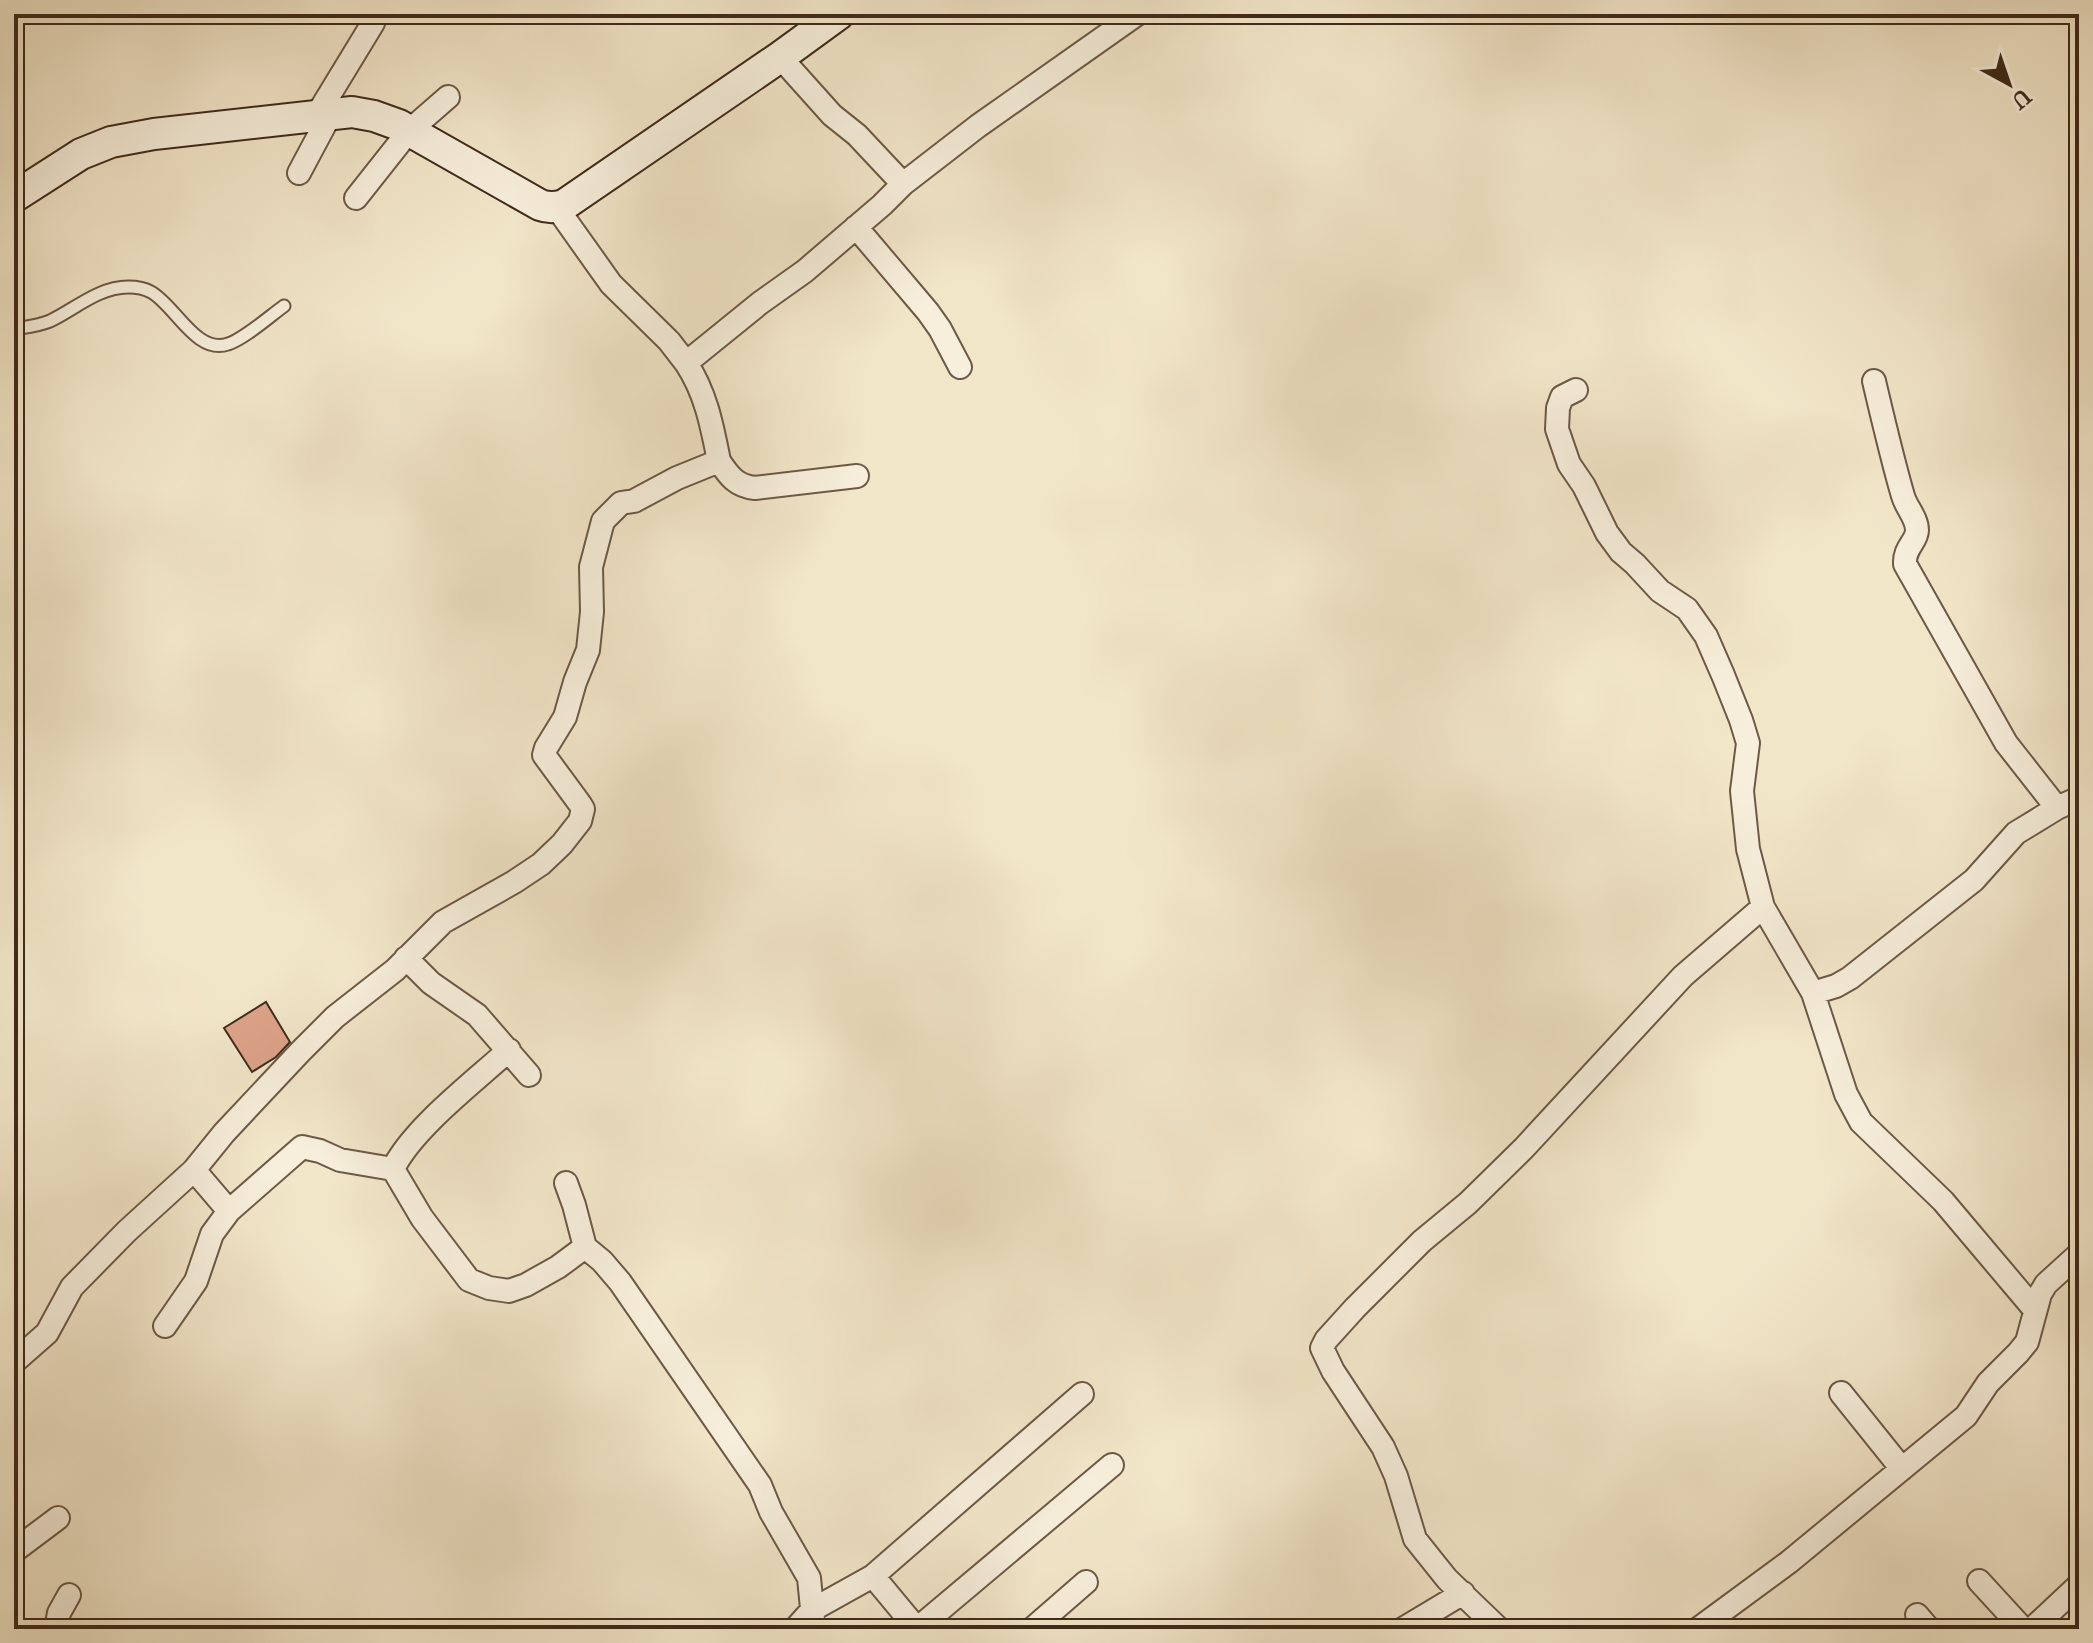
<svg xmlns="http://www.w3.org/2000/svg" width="2093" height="1643" font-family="'IM FELL Great Primer',serif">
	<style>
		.building { fill: #dda38a; stroke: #3f2a1a; stroke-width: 2 }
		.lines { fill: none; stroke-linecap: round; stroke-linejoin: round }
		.lane-casing { stroke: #6c5946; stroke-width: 15 }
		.street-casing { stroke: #6c5946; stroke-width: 26 }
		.secondary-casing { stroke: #3f2a1a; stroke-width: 34 }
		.lane { stroke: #f7efdc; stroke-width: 11 }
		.street { stroke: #f7efdc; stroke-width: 22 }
		.secondary { stroke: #f7efdc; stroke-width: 30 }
	</style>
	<rect width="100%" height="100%" fill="#f2e6c9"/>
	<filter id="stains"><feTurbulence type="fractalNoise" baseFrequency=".0025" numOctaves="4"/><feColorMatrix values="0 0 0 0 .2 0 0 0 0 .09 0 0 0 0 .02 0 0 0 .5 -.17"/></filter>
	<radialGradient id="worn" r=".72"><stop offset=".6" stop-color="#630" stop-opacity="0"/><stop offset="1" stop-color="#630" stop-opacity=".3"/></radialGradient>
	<!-- building -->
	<path class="building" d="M266 1002 290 1042 276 1057 252 1072 224 1028Z"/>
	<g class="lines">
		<defs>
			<path id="lane" d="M14 329C26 327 38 326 50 321 75 309 99 287 128 287 136 287 144 288 151 292 175 305 196 355 228 344 244 339 270 316 284 306"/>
			<path id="street" d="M780 57 832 115 857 135 903 184
				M317 115 373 23 376 14
				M299 173 331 113
				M356 198 409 131 448 97
				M557 208 611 284 669 341 686 363
				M856 227 928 312 940 329 960 367
				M1874 381C1883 419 1892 458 1903 496 1906 507 1917 518 1917 530 1917 542 1904 547 1905 564L2006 743 2057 808
				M1576 390 1562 397 1558 408 1557 429 1569 464 1584 486 1607 533 1621 552 1635 564 1660 591 1687 609 1706 636 1723 675 1741 720 1748 743 1742 791 1748 849 1763 907 1813 993 1836 986 1850 978 1974 880 2016 833 2057 808 2079 798
				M719 461C729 476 736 486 755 488L857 476
				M406 958 431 983 477 1015 529 1075
				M1813 993 1846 1094 1861 1122 1943 1201 2035 1310
				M393 1169 422 1218 469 1280 489 1288 509 1291 526 1285 558 1267 585 1247 602 1261 620 1282 760 1485 771 1512 809 1578 814 1629
				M194 1170 229 1211 302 1147 320 1151 340 1160 393 1169C412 1129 475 1081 509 1050
				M566 1183 574 1205 585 1247
				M165 1326 196 1281 212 1234 229 1211
				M14 1362 47 1333 72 1287 127 1231 194 1170 224 1133 300 1052 335 1017 395 970 443 922 514 882 541 864 562 844 580 821 583 809 580 804 544 755 546 748 565 717 575 682 588 650 592 612 591 567 603 521 621 503 634 501 677 478 719 461C712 426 706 393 686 363L760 303 805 271 882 205 903 184 978 126 1137 14
				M1841 1393 1902 1469
				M14 1551 58 1518
				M873 1576 917 1629
				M1979 1581 2023 1629
				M1917 1615 1929 1629
				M56 1629 59 1613 69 1595
				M795 1629 812 1610 873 1576 1082 1394
				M917 1629 1112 1465
				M1032 1629 1086 1582
				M1403 1629 1463 1593
				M1499 1629 1447 1579 1415 1539 1396 1476 1383 1447 1333 1371 1322 1348 1326 1340 1355 1308 1422 1241 1468 1203 1524 1148 1683 976 1763 907
				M1698 1629 1789 1562 1966 1416 1988 1383 2018 1353 2027 1342 2040 1294 2046 1284 2079 1254
				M2032 1629 2079 1585"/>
			<path id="secondary" d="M14 197 81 154 111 142 154 134 352 112 374 116 399 125 540 205C548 208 555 208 564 205L780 57 839 14"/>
		</defs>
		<!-- lane casing -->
		<use href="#lane" class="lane-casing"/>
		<!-- street casing -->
		<use href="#street" class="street-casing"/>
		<!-- secondary casing -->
		<use href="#secondary" class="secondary-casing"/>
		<!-- lane -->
		<use href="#lane" class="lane"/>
		<!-- street -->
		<use href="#street" class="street"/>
		<!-- secondary -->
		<use href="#secondary" class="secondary"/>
	</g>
	<!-- margin -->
	<rect width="2093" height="1643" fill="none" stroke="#f2e6c9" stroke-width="48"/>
	<rect x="16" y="16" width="2061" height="1611" fill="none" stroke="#3f2a1a" stroke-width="4"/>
	<rect x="24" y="24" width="2045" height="1595" fill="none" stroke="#3f2a1a" stroke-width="2"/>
	<!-- north arrow -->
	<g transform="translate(2009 84) rotate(140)" stroke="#f7efdc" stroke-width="6" paint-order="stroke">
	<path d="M0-6L14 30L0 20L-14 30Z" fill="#3f2a1a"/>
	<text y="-12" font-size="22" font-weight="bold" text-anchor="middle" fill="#3f2a1a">U</text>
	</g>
	<rect width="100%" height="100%" filter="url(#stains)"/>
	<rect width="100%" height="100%" fill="url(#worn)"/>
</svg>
